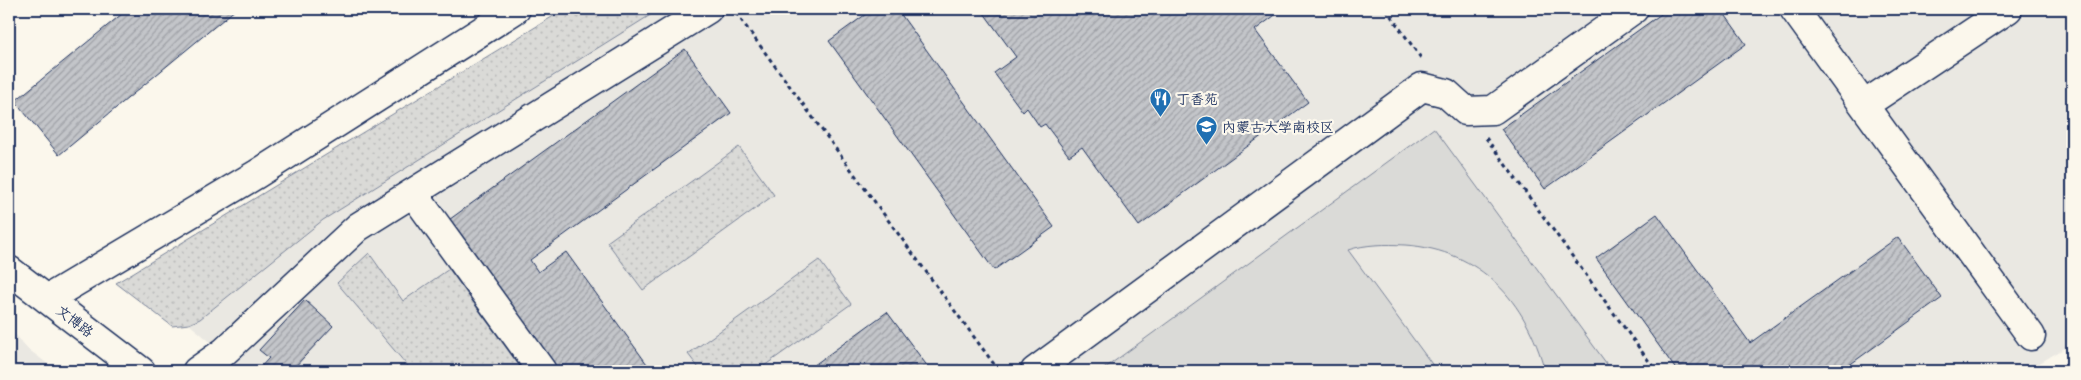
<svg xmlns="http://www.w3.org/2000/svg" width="2081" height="380" font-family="Delius,'LXGW WenKai TC',sans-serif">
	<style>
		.built { fill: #eae8e2 }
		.green { fill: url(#green-dots); stroke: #7a849a }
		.pitch { fill: #dadad7; stroke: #7a849a }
		.building { fill: url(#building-hatch); stroke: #1b2f5e }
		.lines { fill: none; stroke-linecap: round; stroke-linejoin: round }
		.minor-casing { stroke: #1b2f5e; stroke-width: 31 }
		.path { stroke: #1b2f5e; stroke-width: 3; stroke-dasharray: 4 4; stroke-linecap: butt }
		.minor { stroke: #fbf7ec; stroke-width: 28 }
		.labels { text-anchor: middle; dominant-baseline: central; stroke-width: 4.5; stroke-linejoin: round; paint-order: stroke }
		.poi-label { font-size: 14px; fill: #1b2f5e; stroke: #fbf7ec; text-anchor: start }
		.street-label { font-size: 14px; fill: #1b2f5e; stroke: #fbf7ec }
	</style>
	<defs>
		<pattern id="green-dots" width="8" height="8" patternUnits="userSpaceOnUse" patternTransform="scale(1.25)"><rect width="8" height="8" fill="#dadad7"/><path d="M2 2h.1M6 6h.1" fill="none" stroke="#babbbb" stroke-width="1.8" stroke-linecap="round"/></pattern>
		<pattern id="building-hatch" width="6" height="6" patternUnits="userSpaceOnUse" patternTransform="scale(1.25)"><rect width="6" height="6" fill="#c3c5c9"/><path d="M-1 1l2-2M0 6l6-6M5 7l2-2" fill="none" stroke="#9ea0a6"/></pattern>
	</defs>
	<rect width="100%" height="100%" fill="#fbf7ec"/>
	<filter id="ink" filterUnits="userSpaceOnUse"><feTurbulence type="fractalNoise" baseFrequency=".02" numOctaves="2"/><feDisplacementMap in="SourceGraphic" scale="10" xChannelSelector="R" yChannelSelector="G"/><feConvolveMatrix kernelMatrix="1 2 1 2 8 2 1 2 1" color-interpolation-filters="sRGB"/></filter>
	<g filter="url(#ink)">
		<!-- built -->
		<path class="built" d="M565 9H2072V344L2026 371H245L189 324 172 326 116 283Z
			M9 327 28 349 57 371H9Z"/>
		<!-- green -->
		<path class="green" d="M565 9H660L323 220 200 319 189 324 172 326 116 283Z
			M739 147 774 195 643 290 607 242Z
			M369 253 403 301 449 269 523 371H412L337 283Z
			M819 260 851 304 757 371H701L688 354Z"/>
		<!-- pitch -->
		<path class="pitch" d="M1434 128 1612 371H1545C1526 301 1481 250 1405 245 1386 244 1366 244 1348 250L1437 371H1101Z"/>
		<!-- building -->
		<path class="building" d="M128 9H236L59 155 15 101Z
			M873 9H897L1054 227 994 270 829 41Z
			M981 9H1281L1282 10 1255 30 1308 102 1139 226 1082 147 1069 156 1045 124 1040 127 1027 108 1023 112 994 73 1016 57Z
			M1668 9H1721L1746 44 1545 189 1501 129Z
			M685 49 731 113 530 260 538 272 566 252 652 371H555L446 222Z
			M1657 214 1750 343 1898 237 1942 298 1841 371H1677L1596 258Z
			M305 300 333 326 291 371H257L269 358 259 350Z
			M887 312 931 371H806Z"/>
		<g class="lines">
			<defs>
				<path id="minor" d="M1794 9 2031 336
					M1864 105 2008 9
					M413 193 542 371
					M9 270 141 371
					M47 299 257 174 516 9
					M197 371 224 352 358 227 708 9
					M1035 371 1422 87 1446 93 1466 111 1493 110 1634 9"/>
			</defs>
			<!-- minor casing -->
			<use href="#minor" class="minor-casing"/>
			<!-- path -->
			<path class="path" d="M1386 9 1421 58
				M736 13 999 371
				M1486 138 1656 371"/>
			<!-- minor -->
			<use href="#minor" class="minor"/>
		</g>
	</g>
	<!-- icons -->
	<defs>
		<symbol id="restaurant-pin" viewBox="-11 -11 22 30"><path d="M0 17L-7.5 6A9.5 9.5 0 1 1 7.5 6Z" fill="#1f6fb2" stroke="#fbf7ec"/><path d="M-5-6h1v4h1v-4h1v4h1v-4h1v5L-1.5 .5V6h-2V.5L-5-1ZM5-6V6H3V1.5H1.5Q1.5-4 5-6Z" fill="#fff"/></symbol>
		<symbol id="university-pin" viewBox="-11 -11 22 30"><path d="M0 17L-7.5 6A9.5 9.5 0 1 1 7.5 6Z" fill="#1f6fb2" stroke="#fbf7ec"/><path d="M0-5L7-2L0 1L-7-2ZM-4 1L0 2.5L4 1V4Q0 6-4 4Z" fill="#fff"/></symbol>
	</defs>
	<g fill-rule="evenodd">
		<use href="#restaurant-pin" x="1148" y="86" width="25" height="34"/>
		<use href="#university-pin" x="1194" y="114" width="25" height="34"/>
	</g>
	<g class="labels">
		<!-- poi labels -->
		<g class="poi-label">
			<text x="1176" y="99">丁香苑</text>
			<text x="1222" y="127">内蒙古大学南校区</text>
		</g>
		<!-- street labels -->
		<g class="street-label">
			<text transform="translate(75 321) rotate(37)">文博路</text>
		</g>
	</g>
	<!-- margin -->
	<rect width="2081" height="380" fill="none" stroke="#fbf7ec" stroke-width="30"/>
	<rect x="15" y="15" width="2051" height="350" fill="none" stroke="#1b2f5e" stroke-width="2" filter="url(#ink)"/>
</svg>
